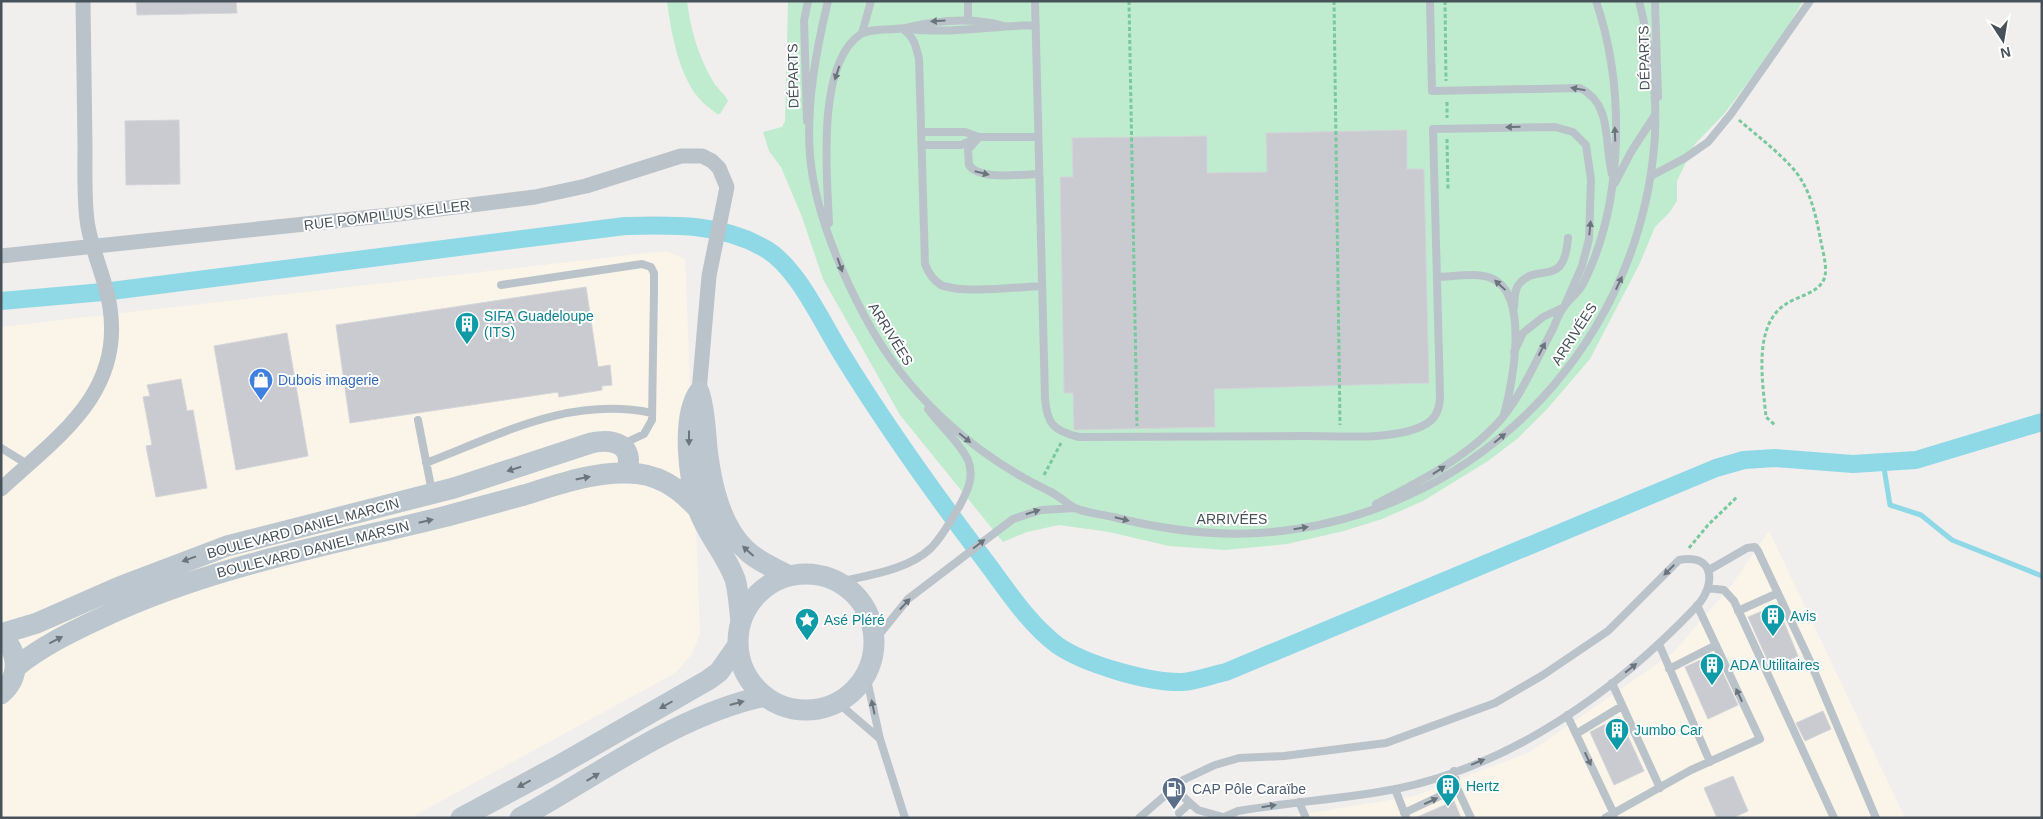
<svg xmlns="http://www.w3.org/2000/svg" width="2043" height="819" font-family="Arial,sans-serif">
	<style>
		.commercial { fill: #fbf5e9 }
		.green { fill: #bfecce }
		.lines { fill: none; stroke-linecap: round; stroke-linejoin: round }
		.stream { stroke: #8fd8e6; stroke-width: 5 }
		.canal { stroke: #8fd8e6; stroke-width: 18 }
		.building { fill: #c9cbd1; stroke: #d3d5d9 }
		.path { stroke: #7ac89d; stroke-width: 3; stroke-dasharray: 4 2.5; stroke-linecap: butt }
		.lane { stroke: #bbc3ca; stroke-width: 8 }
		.street { stroke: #bbc3ca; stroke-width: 15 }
		.secondary { stroke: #bbc6cf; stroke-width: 21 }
		.oneway { fill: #6a747c }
		.oneway2 { fill: #6a757d }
		.labels { text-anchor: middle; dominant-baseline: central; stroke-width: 4; stroke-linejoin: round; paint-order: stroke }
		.street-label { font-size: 14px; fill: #48525a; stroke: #fff }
		.culture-label { font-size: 14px; fill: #0d838f; stroke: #fff; text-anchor: start }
		.shop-label { font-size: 14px; fill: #366cbe; stroke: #fff; text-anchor: start }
		.service-label { font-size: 14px; fill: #4e5e75; stroke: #fff; text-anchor: start }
	</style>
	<rect width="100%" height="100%" fill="#f1eeee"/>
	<!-- commercial -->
	<path class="commercial" d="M666 251 685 259 700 634 692 654 675 673 410 818H1V327Z
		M1769 531 1905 818H1279L1415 796 1530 752 1673 653 1731 586Z"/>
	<!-- green -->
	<path class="green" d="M667 1H687C691 31 698 56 714 83 718 89 725 94 728 101L720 114H717C711 109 702 103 697 96 678 71 671 32 667 1Z
		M788 1H1803L1780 40 1724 114 1695 144 1677 181V201L1670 212 1655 227 1640 263 1590 359 1548 408 1517 439 1488 461 1423 501 1382 519 1344 531 1287 544 1225 550 1169 546 1109 532 1059 525 1027 532 1003 542 900 415 823 279 802 217 781 167 769 151 763 132 782 127 785 121Z"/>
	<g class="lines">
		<!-- stream -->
		<path class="stream" d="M1883 462 1890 505 1921 515 1952 540 2042 576"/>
		<!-- canal -->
		<path class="canal" d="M1 301 103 292 625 226C673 225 721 223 764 248 797 266 821 321 841 353 884 423 933 492 983 558 1006 588 1026 621 1057 645 1084 664 1149 683 1182 682 1196 681 1212 675 1226 672L1716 468 1744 460 1775 458 1853 464 1916 460 2042 422"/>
	</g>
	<!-- building -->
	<path class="building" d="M136 1H236L237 13 137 15Z
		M179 120 180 184 126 185 125 121Z
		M1407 130V169H1424L1429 383 1214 389 1215 427 1074 430 1073 393H1064L1060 177H1073L1072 138 1207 136V173L1267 172 1266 133Z
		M586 287 598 367 610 365 612 385 602 386V390L559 397 558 392 350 423 336 325Z
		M287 333 308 456 236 470 214 346Z
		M181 379 187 411 193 410 207 488 156 497 146 446 152 445 143 397 150 396 147 385Z
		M1777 605 1798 656 1771 668 1748 617Z
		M1714 654 1738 705 1708 719 1685 667Z
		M1823 711 1831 729 1805 741 1796 723Z
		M1619 717 1644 771 1614 785 1590 732Z
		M1733 776 1748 811 1733 818H1717L1704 788Z
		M1454 801 1461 818H1415Z"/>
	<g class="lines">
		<!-- path -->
		<path class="path" d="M1129 1 1137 426
			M1334 1 1340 425
			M1445 1 1446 81
			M1447 102V118
			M1739 120C1757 136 1791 161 1802 181 1813 200 1817 221 1821 242 1823 252 1827 266 1825 276 1821 293 1799 295 1786 304 1752 325 1763 384 1766 417L1775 425
			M1447 139 1448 191
			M1044 475 1061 443
			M1689 548 1708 525 1738 496"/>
		<!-- lane -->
		<path class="lane" d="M828 1C816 51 806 104 810 156 815 211 839 268 865 317 905 393 972 454 1049 491 1058 495 1066 503 1075 508 1086 513 1101 514 1113 517 1161 529 1209 536 1259 533 1467 520 1635 355 1654 148 1659 98 1651 49 1639 1
			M968 1V20
			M1035 1 1045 399C1047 424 1054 431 1079 437 1155 437 1231 437 1306 436 1340 436 1397 441 1426 424 1437 418 1440 406 1440 395L1433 129 1555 127 1573 132 1586 145 1591 180 1589 239 1582 266 1564 307 1543 317 1523 333 1514 352
			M1430 1 1432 91 1580 88C1613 104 1604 144 1612 174
			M1655 1 1658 97
			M903 29C914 37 916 46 919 59L925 264C928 272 933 280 941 285 963 294 1018 287 1042 286
			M908 29C951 34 992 26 1036 25
			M862 33 871 1
			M807 121 804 21 808 1
			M922 132H965L979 137H1038
			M979 137 968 150 969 165C980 181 1021 174 1039 174
			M922 145H961L975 139
			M1651 176 1685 158 1708 142 1731 114 1810 1
			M1615 183 1631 152 1655 115
			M829 223C827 176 816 63 861 34 870 28 895 30 906 28 938 20 971 17 1004 26
			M1437 277C1453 277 1476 272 1491 278 1530 293 1513 383 1504 414
			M501 285 642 264 651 267 654 273V289L652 420 644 434 623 444
			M1514 307C1515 299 1514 290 1519 284 1538 261 1564 290 1568 238
			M418 420 432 492
			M1 448 27 464
			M426 463C502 434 570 396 652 413
			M1376 504C1418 482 1461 461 1495 426 1521 399 1535 361 1553 329 1556 321 1560 312 1565 305 1572 297 1580 291 1584 282 1624 201 1625 86 1596 1
			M1709 570 1747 548 1755 547 1758 551 1809 659 1876 818
			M839 582C869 575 908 570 931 548 943 536 951 520 959 507 967 492 975 477 968 460 959 441 940 426 928 409
			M1708 588 1724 590 1734 601 1834 818
			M1738 611 1778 593
			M874 641 908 599 1013 519 1041 510 1075 508
			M1659 644 1710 762
			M1669 669 1716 645
			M866 675 880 739 905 818
			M1612 683 1660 788
			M837 702 879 738
			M1567 715 1614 814
			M1576 734 1622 706
			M1454 771 1457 788 1471 818
			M1174 788 1190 803
			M1395 789 1406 817
			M1299 802 1306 818
			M1179 813 1190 803 1198 810 1223 817
			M1404 813 1457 788
			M1139 818 1183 780 1215 765 1239 758 1284 756 1386 743 1495 703 1543 675 1608 631 1679 560C1716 553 1716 586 1696 607 1615 692 1512 765 1396 789 1344 799 1290 802 1238 811L1222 818
			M1605 818 1691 770 1760 739 1697 605"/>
		<!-- street -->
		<path class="street" d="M1 256 391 215 535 197 586 186 681 156H702L712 161 719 168 727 187 709 276 699 392
			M1 489C57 437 123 394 110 308 106 278 90 248 87 220 84 196 85 170 85 145 84 97 84 49 83 1"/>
		<!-- secondary -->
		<path class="secondary" d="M699 392C681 418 689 478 698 508 705 532 726 554 735 579 739 593 739 607 741 621
			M699 392C705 410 705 429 707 448 711 483 720 526 746 550 758 562 775 568 789 576
			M738 642a68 68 0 1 1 136 0a68 68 0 1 1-136 0Z
			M1 634 37 623 119 587 227 546 454 488 591 443C614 438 636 445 626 473
			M1 636C20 653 20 677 1 694
			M16 667C42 646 71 632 101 618 211 566 330 545 447 516 473 509 498 502 524 495 557 485 592 472 627 473 657 473 678 487 698 509
			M461 818 558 766 708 680 719 672 738 645
			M520 818C599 775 676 715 765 696"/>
	</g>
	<!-- one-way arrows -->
	<defs><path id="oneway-solid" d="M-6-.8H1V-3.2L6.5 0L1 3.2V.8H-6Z" transform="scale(1.25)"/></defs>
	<g class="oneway">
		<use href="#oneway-solid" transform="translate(938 21) rotate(177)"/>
		<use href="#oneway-solid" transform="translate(837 73) rotate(108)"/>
		<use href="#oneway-solid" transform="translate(1578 89) rotate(-170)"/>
		<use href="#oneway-solid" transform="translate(1513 127) rotate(179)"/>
		<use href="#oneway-solid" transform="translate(1615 134) rotate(-92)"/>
		<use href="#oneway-solid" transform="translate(982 173) rotate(14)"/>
		<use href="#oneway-solid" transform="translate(1590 228) rotate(-84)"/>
		<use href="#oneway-solid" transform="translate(840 265) rotate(70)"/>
		<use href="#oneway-solid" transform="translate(1619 283) rotate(-65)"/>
		<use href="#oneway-solid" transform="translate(1500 285) rotate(-137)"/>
		<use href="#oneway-solid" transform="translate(1542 349) rotate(-63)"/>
		<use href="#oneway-solid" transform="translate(965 438) rotate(39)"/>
		<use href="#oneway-solid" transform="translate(1500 438) rotate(-39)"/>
		<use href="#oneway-solid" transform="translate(1439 470) rotate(-33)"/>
		<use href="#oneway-solid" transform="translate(1033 512) rotate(-17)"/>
		<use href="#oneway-solid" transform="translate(1122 519) rotate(14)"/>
		<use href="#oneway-solid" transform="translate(1301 528) rotate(-9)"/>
		<use href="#oneway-solid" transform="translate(979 544) rotate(-37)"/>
		<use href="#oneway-solid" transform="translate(1669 570) rotate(135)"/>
		<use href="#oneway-solid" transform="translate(905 604) rotate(-47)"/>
		<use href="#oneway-solid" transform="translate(1631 668) rotate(-38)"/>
		<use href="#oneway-solid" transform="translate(1739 695) rotate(-115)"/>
		<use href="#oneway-solid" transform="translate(873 707) rotate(-102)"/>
		<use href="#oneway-solid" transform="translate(1588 759) rotate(65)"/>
		<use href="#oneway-solid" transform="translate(1478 762) rotate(-22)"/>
		<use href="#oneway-solid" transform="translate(1431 801) rotate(-25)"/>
		<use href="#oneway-solid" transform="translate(1269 806) rotate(-9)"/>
	</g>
	<g class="oneway2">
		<use href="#oneway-solid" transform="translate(689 438) rotate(90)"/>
		<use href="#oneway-solid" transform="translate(514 469) rotate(162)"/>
		<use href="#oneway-solid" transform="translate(583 478) rotate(-11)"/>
		<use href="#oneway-solid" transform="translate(426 521) rotate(-13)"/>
		<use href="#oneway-solid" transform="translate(748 551) rotate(-138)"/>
		<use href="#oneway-solid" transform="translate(189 559) rotate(160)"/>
		<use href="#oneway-solid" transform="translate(56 640) rotate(-27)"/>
		<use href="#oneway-solid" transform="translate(737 703) rotate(-15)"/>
		<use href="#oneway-solid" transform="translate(666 705) rotate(150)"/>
		<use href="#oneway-solid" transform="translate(593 777) rotate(-31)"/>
		<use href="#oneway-solid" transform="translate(524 784) rotate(152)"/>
	</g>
	<!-- icons -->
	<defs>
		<symbol id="building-pin" viewBox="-11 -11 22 30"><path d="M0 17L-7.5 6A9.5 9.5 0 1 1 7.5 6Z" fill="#0f9aa8" stroke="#fff"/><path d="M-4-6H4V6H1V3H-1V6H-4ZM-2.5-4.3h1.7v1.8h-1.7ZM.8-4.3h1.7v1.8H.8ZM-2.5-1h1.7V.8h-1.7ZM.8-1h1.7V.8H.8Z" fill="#fff"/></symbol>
		<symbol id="shop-pin" viewBox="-11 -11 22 30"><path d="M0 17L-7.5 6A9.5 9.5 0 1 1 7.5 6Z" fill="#3f7fe0" stroke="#fff"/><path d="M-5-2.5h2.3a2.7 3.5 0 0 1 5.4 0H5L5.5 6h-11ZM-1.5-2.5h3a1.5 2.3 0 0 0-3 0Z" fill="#fff"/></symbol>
		<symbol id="sight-pin" viewBox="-11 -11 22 30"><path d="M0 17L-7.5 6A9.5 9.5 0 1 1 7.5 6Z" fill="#0f9aa8" stroke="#fff"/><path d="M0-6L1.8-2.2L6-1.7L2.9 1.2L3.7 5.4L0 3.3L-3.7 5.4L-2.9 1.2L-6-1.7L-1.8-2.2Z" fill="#fff"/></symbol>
		<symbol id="fuel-pin" viewBox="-11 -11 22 30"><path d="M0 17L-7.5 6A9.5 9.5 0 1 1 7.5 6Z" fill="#5c6f8a" stroke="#fff"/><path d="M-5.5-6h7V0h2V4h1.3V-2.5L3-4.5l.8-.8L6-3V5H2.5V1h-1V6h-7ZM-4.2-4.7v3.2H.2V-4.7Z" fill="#fff"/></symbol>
	</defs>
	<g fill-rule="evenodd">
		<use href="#building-pin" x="453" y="310" width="28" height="38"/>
		<use href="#shop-pin" x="247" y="366" width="28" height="38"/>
		<use href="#building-pin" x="1759" y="602" width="28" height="38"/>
		<use href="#sight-pin" x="793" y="606" width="28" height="38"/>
		<use href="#building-pin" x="1698" y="651" width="28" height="38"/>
		<use href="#building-pin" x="1603" y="716" width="28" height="38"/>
		<use href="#building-pin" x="1434" y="772" width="28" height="38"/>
		<use href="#fuel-pin" x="1160" y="775" width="28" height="38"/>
	</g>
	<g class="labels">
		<!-- street labels -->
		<g class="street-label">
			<text transform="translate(1644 58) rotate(-91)">DÉPARTS</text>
			<text transform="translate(793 76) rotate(-91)">DÉPARTS</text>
			<text transform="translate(387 215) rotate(-7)">RUE POMPILIUS KELLER</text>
			<text transform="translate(891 334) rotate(58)">ARRIVÉES</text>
			<text transform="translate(1574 334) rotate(-57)">ARRIVÉES</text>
			<text x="1232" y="519">ARRIVÉES</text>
			<text transform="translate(303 528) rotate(-15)">BOULEVARD DANIEL MARCIN</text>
			<text transform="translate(313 549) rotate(-14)">BOULEVARD DANIEL MARSIN</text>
		</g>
		<!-- culture labels -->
		<g class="culture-label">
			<text x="484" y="316">SIFA Guadeloupe<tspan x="484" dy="16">(ITS)</tspan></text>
			<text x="1790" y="616">Avis</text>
			<text x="824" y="620">Asé Pléré</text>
			<text x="1730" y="665">ADA Utilitaires</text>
			<text x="1634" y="730">Jumbo Car</text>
			<text x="1466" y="786">Hertz</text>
		</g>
		<!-- shop labels -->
		<g class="shop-label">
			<text x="278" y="380">Dubois imagerie</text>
		</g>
		<!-- service labels -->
		<g class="service-label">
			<text x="1192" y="789">CAP Pôle Caraïbe</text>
		</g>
	</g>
	<!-- border -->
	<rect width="2043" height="819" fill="none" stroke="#48525a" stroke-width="5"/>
	<!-- north arrow -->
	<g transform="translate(2003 40) rotate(168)" stroke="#ffffff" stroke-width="4" paint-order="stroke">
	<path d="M0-4L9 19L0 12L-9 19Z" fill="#48525a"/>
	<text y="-8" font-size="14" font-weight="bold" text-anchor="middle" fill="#48525a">N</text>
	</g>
</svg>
